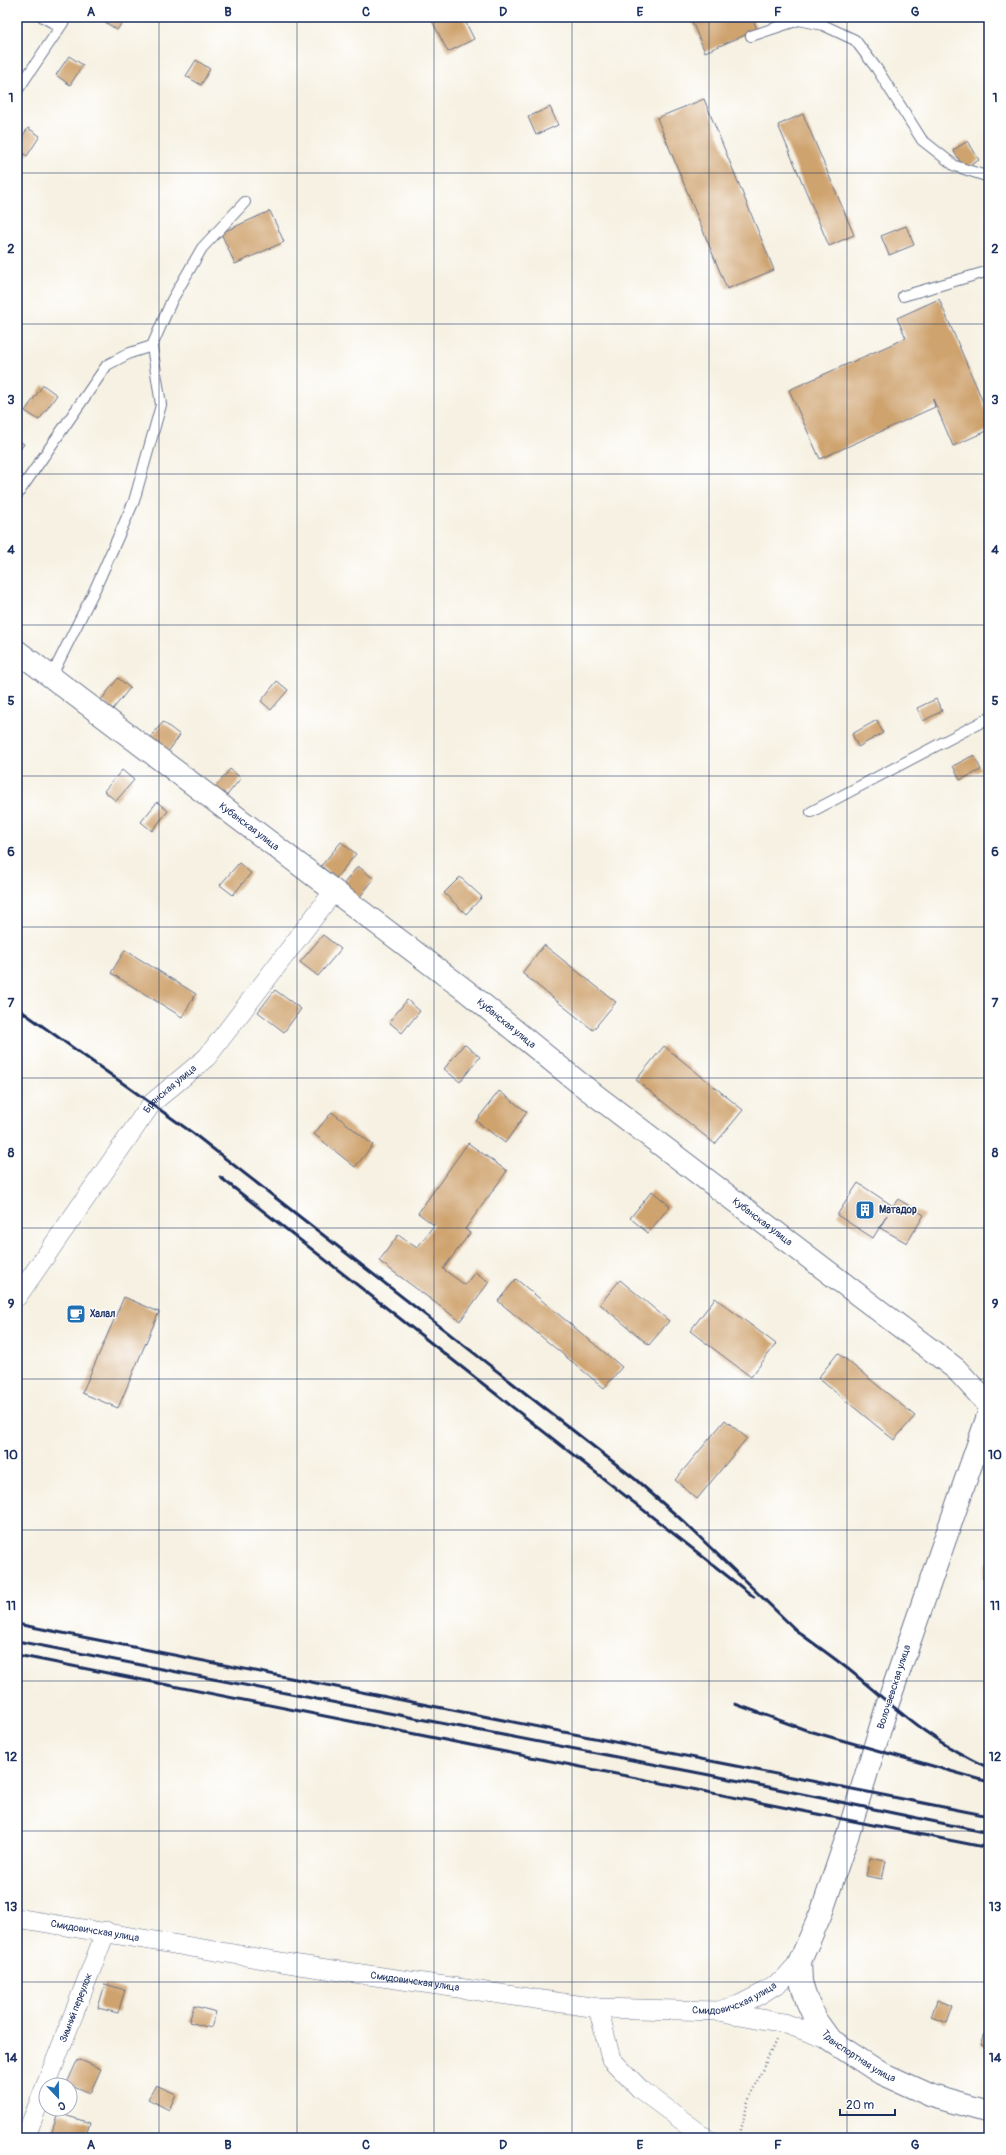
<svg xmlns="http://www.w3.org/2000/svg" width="1006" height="2155" font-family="Pangolin,sans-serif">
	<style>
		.building { fill: #cfa36e }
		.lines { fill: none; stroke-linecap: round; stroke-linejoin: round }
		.lane-casing { stroke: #68738c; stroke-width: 12 }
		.street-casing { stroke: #68738c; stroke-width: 20 }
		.secondary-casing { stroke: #68738c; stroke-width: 24 }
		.path { stroke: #68738c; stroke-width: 2.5; stroke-dasharray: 1 3; stroke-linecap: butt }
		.lane { stroke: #fff; stroke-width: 10 }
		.street { stroke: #fff; stroke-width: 19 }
		.secondary { stroke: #fff; stroke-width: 22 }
		.rail { stroke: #1b2f5e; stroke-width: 3 }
		.grid { fill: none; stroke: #1b2f5e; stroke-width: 1; stroke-opacity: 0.55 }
		.labels { text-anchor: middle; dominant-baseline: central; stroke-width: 3; stroke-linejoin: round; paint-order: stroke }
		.street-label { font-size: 10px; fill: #1b2f5e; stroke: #fff }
		.poi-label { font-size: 10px; font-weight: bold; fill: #1b2f5e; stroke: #fff; text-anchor: start }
		.neatline { fill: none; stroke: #1b2f5e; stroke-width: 1.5 }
		.grid-label { font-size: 13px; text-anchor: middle; font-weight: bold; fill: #1b2f5e }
	</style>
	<rect width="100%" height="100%" fill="#fff"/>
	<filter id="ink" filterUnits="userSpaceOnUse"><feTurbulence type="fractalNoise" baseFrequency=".025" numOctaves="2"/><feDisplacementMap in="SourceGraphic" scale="8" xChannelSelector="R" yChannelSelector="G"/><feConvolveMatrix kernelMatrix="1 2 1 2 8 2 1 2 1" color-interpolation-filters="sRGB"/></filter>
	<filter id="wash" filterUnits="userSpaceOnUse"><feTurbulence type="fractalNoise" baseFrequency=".012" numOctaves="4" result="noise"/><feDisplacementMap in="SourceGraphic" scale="16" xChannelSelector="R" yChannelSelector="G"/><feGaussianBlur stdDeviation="0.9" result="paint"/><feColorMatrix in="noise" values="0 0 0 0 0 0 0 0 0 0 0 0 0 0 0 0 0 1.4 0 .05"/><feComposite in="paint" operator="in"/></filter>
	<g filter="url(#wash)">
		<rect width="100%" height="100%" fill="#f6f1e2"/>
		<g id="blocks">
			<!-- building -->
			<path class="building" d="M98 17H126L117 30Z
				M430 17H463L474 39 448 52Z
				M690 17H752L757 30 705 52Z
				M69 56 83 65 70 85 56 75Z
				M196 60 210 69 201 85 186 76Z
				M704 99 774 270 727 289 657 118Z
				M550 107 558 125 536 135 528 117Z
				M803 114 854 235 829 246 778 125Z
				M28 128 40 136 27 156 17 149V144Z
				M968 141 979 160 965 169 953 150Z
				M270 211 284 242 235 264 221 233Z
				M906 226 914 245 889 255 881 236Z
				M939 299 989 416V430L953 446 933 399 935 407 820 459 789 390 906 338 897 318Z
				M43 385 57 395 39 420 25 411Z
				M17 439 24 444 17 454Z
				M118 678 130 688 113 709 101 700Z
				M277 681 288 690 271 710 261 701Z
				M936 699 942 711 923 721 917 708Z
				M877 720 883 733 858 747 852 734Z
				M163 722 180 735 168 752 150 738Z
				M974 755 981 770 960 780 953 766Z
				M230 769 241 778 224 799 213 790Z
				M122 770 134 780 116 801 104 791Z
				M157 802 168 811 152 831 141 822Z
				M341 842 356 854 336 878 321 866Z
				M239 863 251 873 233 895 220 885Z
				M358 866 374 879 354 904 338 891Z
				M460 877 482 897 466 914 444 893Z
				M323 935 341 949 318 976 300 962Z
				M544 945 616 1002 593 1030 522 973Z
				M125 950 196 994 182 1017 111 973Z
				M275 990 301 1009 284 1032 258 1012Z
				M407 1000 420 1011 402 1033 389 1022Z
				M464 1044 480 1057 460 1082 444 1069Z
				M664 1046 743 1110 715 1144 636 1080Z
				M499 1091 527 1112 505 1143 476 1121Z
				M332 1112 373 1145 355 1167 314 1134Z
				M468 1143 507 1171 465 1229 470 1233 443 1269 465 1285 475 1272 489 1282 460 1321 379 1261 398 1235 417 1248 434 1225 418 1213Z
				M858 1183 893 1206 898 1199 924 1215 907 1243 880 1228 887 1215 873 1238 837 1215Z
				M652 1191 670 1206 648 1233 630 1218Z
				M516 1279 622 1367 604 1388 498 1301Z
				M620 1280 669 1321 649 1345 600 1304Z
				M124 1297 159 1312 118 1408 82 1393Z
				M715 1298 776 1344 751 1377 690 1331Z
				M838 1353 915 1416 894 1440 818 1378Z
				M725 1420 747 1438 697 1499 675 1480Z
				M986 1562 989 1563V1579L983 1578Z
				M870 1858 886 1861 882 1879 866 1876Z
				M105 1984 125 1990 118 2013 98 2008Z
				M937 2000 953 2006 947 2023 931 2017Z
				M194 2006 216 2012 211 2028 189 2022Z
				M989 2021V2048L981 2045Z
				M78 2059 101 2069 90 2093 67 2083Z
				M156 2085 176 2094 169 2110 148 2099Z
				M58 2113 90 2123 85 2138H50Z"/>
		</g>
	</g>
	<g filter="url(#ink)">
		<use href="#blocks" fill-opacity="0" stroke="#68738c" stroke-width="1"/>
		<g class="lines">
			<defs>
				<path id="lane" d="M43 17 60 27
					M751 36 799 20 823 25 855 40 877 69 922 140 955 166 989 177
					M17 91 67 17
					M903 296 989 271
					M17 495 107 365 130 353 152 346
					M51 677 95 589 134 501 161 405 152 346 172 300 202 248 245 202
					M811 812 989 718"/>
				<g id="street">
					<path id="s1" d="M17 1297 152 1103 207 1057 334 891"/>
					<path id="s2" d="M17 1918 299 1965 598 2008 718 2011 739 2005 759 1995 783 1980 800 1961"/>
					<path d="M598 2008 611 2059 640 2089 706 2138"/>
					<path d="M722 2012 784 2023 830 2040"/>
					<path id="s3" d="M46 2085 106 1931"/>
					<path d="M25 2138 46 2085"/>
				</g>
				<g id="secondary">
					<path id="s4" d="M17 651 465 990 578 1082 956 1369 989 1405"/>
					<path id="s5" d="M989 1413 888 1703 848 1834 822 1911 800 1961 801 1982 807 2001 815 2019 830 2040 879 2072 932 2096 989 2112"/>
				</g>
			</defs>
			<!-- lane casing -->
			<use href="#lane" class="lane-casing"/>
			<!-- street casing -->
			<use href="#street" class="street-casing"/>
			<!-- secondary casing -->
			<use href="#secondary" class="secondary-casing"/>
			<!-- path -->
			<path class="path" d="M739 2138 748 2101 776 2040"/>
			<!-- lane -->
			<use href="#lane" class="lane"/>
			<!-- street -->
			<use href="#street" class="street"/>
			<!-- secondary -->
			<use href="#secondary" class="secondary"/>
			<!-- rail -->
			<path class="rail" d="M17 1008 194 1134 635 1479 684 1522 797 1631
				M220 1177 754 1597
				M17 1624 989 1816
				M793 1628C815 1645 838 1660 859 1678 903 1715 935 1744 989 1768
				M17 1641 730 1779 989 1833
				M17 1655 989 1848
				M735 1704 806 1730 989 1782"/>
		</g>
	</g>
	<!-- grid -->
	<path class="grid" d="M159 17V2138M297 17V2138M434 17V2138M572 17V2138M709 17V2138M847 17V2138M17 173H989M17 324H989M17 474H989M17 625H989M17 776H989M17 927H989M17 1078H989M17 1228H989M17 1379H989M17 1530H989M17 1681H989M17 1831H989M17 1982H989"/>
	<!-- icons -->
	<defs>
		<symbol id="building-square" viewBox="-11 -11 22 22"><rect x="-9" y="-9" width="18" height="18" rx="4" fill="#1f6fb2" stroke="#fff"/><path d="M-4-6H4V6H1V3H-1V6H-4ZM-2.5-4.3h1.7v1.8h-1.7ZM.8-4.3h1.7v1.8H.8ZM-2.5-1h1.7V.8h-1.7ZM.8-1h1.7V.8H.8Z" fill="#fff"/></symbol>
		<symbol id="cafe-square" viewBox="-11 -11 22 22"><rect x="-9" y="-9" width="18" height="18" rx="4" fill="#1f6fb2" stroke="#fff"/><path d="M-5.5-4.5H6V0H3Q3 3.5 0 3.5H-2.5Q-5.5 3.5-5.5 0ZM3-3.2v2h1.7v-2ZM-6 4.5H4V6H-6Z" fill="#fff"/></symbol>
	</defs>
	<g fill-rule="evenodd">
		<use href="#building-square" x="854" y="1199" width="22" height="22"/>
		<use href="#cafe-square" x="65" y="1303" width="22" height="22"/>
	</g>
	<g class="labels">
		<!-- street labels -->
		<g class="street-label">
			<text stroke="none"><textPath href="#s4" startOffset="291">Кубанская улица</textPath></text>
			<text stroke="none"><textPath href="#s4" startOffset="615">Кубанская улица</textPath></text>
			<text stroke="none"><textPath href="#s1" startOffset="259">Брянская улица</textPath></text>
			<text stroke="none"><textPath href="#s4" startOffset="939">Кубанская улица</textPath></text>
			<text transform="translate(894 1687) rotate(-72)">Волочаевская улица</text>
			<text stroke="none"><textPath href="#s2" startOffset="79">Смидовичская улица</textPath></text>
			<text stroke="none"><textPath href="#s2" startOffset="403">Смидовичская улица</textPath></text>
			<text stroke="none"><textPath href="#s2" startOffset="727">Смидовичская улица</textPath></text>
			<text stroke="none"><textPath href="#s3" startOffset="83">Зимний переулок</textPath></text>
			<text stroke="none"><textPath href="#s5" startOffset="699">Транспортная улица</textPath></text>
		</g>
		<!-- poi labels -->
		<g class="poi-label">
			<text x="879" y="1210">Матадор</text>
			<text x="90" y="1314">Халал</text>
		</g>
	</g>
	<!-- margin -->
	<rect width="1006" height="2155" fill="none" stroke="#fff" stroke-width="44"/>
	<!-- north arrow -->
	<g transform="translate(58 2097) rotate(158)"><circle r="19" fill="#ffffff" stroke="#a4acbf"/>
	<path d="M0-3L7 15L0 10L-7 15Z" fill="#1f6fb2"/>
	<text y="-6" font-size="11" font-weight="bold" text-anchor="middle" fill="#1b2f5e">С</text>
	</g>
	<!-- scale -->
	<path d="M840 2109v6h55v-6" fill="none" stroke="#1b2f5e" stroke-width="2"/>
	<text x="846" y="2109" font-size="12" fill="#1b2f5e" stroke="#ffffff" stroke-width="3" paint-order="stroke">20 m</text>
	<rect x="22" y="22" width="962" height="2111" class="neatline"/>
	<g class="grid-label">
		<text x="91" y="16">A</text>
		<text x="228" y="16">B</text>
		<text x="366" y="16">C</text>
		<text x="503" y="16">D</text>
		<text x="640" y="16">E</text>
		<text x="778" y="16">F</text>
		<text x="915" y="16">G</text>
		<text x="11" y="102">1</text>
		<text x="995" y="102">1</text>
		<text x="11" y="253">2</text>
		<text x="995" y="253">2</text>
		<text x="11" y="404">3</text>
		<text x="995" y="404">3</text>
		<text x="11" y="554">4</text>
		<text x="995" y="554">4</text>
		<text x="11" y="705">5</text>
		<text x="995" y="705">5</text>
		<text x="11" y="856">6</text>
		<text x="995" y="856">6</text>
		<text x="11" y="1007">7</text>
		<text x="995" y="1007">7</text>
		<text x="11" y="1157">8</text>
		<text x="995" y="1157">8</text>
		<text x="11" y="1308">9</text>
		<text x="995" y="1308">9</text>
		<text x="11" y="1459">10</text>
		<text x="995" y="1459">10</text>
		<text x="11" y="1610">11</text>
		<text x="995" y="1610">11</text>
		<text x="11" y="1761">12</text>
		<text x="995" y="1761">12</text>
		<text x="11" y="1911">13</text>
		<text x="995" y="1911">13</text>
		<text x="11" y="2062">14</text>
		<text x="995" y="2062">14</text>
		<text x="91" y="2149">A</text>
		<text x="228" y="2149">B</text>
		<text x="366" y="2149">C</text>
		<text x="503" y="2149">D</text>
		<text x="640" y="2149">E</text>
		<text x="778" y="2149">F</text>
		<text x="915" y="2149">G</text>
	</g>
</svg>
